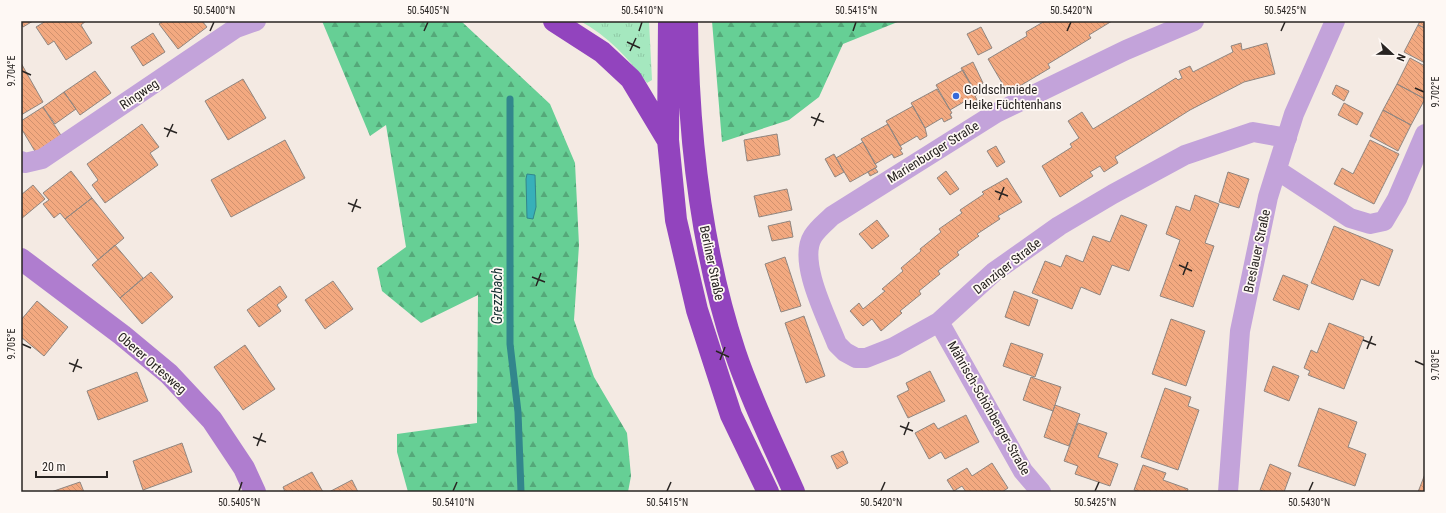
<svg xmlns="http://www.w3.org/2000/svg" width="1446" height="513" font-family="'Roboto Condensed',sans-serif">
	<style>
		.grass { fill: url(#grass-tufts) }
		.forest { fill: url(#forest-firs) }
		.water { fill: #37b0b9; stroke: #32868c }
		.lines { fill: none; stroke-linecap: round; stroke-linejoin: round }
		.stream { stroke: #32868c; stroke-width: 7 }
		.building { fill: url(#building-back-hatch); stroke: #908680 }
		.street { stroke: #c3a3da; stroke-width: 20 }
		.secondary { stroke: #af7dcf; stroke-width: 22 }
		.highway { stroke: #9244be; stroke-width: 22 }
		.ticks { fill: none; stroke: #282422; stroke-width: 1.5 }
		.poi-dot { fill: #376ada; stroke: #fef8f4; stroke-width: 1.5 }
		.labels { text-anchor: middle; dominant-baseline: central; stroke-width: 3.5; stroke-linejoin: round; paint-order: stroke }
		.poi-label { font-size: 13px; fill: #282422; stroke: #fef8f4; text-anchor: start }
		.street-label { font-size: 13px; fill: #282422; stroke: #fef8f4 }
		.water-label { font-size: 14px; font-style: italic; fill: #173133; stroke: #fef8f4 }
		.neatline { fill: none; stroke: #282422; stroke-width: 1.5 }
		.ticks-label { font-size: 10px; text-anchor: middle; fill: #282422 }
	</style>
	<defs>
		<pattern id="grass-tufts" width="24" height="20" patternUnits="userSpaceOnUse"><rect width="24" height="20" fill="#a5e8bf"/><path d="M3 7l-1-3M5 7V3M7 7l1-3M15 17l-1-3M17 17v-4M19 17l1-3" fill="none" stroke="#8ec7a4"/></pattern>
		<pattern id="forest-firs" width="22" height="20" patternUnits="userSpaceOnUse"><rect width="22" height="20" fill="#66cf95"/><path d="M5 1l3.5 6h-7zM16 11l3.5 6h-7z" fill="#54a879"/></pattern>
		<pattern id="building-back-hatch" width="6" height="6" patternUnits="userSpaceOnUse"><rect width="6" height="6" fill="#f3a980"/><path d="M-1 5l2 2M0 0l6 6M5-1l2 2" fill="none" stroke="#d0916e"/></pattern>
	</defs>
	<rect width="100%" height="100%" fill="#f4eae3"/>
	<!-- grass -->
	<path class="grass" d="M580 21H649L652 80 647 83C629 59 607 35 580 21Z"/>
	<!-- forest -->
	<path class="forest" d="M322 21H461L550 104 575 163 579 245 574 320 594 377 627 433 631 476 628 492H408L397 452V434L477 423 478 295 421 323 382 291 377 268 406 247 386 125 370 136Z
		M712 21H900L843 44 819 97 789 120 722 142Z"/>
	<!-- water -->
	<path class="water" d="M527 174 535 175 536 207 533 219 527 218 526 179Z"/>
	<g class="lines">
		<!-- stream -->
		<path class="stream" d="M510 99V344L518 412 521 492"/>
	</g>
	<!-- building -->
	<path class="building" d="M21 21H33L23 27Z
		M46 21H86L81 25 92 43 66 60 54 41 48 45 36 27Z
		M163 21H202L207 27 178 49 159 24Z
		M1045 21H1112L1089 35 1091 38 1048 64 1050 68 1008 93 988 59 1027 36 1026 32Z
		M1420 21H1425V28L1418 25Z
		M1418 25 1425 28V63L1404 52Z
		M981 27 992 48 978 55 967 34Z
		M153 33 165 52 143 66 131 47Z
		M1241 43 1242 50 1267 43 1275 74 1244 82 1190 110 1115 157 1118 163 1104 172 1100 166 1090 172 1093 176 1060 197 1042 166 1072 147 1070 144 1079 138 1068 121 1082 112 1093 129 1176 78 1178 80 1182 78 1179 71 1190 66 1193 72 1233 52 1231 46Z
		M1410 58 1425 66V99L1397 84Z
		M973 62 983 83 973 89 961 68Z
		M21 63 43 102 21 115Z
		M963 70 977 95 975 96 977 100 969 104 967 100 950 110 936 85Z
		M95 71 111 93 80 115 64 92Z
		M243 79 266 118 228 140 205 101Z
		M1397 84 1425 99 1411 125 1383 110Z
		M1336 85 1349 91 1344 101 1332 94Z
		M937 89 952 113 950 114 952 118 944 122 942 118 925 128 911 103Z
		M64 92 76 109 55 124 43 107Z
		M1344 103 1363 113 1357 125 1338 115Z
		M913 106 925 128 927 136 920 140 917 136 900 146 886 121Z
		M43 107 62 137 36 153 21 128V121Z
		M1383 110 1411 125 1398 151 1370 136Z
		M142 124 159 147 150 153 158 165 105 203 92 185 98 180 87 164Z
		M888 124 902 149 900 150 903 154 894 158 892 154 875 164 861 139Z
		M777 134 780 155 747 161 744 140Z
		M285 140 305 178 231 217 211 180Z
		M1370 140 1399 154 1374 204 1334 184 1342 168 1353 174Z
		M863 142 877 167 850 182 836 158Z
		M996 146 1005 162 997 167 987 151Z
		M834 154 844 172 835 177 825 159Z
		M875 168 878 172 870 176 868 172Z
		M71 171 92 198 65 219 60 213 54 218 43 204 49 200 43 193Z
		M946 171 959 189 950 195 937 178Z
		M1228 172 1249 179 1239 208 1219 202Z
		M1007 178 1022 202 998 216 1000 219 977 234 979 236 957 252 959 255 938 271 940 274 919 291 921 294 900 311 902 313 881 331 872 319 863 326 850 311 859 303 863 309 885 291 882 289 903 271 901 268 921 251 920 249 941 232 939 229 962 213 960 210 984 194 982 192Z
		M33 185 45 199 21 219V195Z
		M787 189 792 210 759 217 754 196Z
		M1195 195 1219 204 1205 243 1214 246 1193 307 1160 296 1180 240 1166 234 1176 206 1190 211Z
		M92 198 124 238 98 260 65 219Z
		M1121 215 1147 225 1129 271 1112 265 1100 295 1081 287 1072 309 1032 293 1045 261 1061 267 1066 255 1083 262 1093 236 1110 242Z
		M877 220 889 236 872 249 859 234Z
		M790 221 793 237 772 241 768 226Z
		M1334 226 1393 250 1379 286 1361 279 1353 300 1311 283Z
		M115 245 143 278 120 298 92 265Z
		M785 257 801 306 781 312 765 264Z
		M151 272 173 297 142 324 120 298Z
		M1283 275 1308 285 1299 310 1273 300Z
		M333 281 353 309 325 329 305 300Z
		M280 286 287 297 277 305 281 311 259 327 247 310Z
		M1014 291 1038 300 1029 326 1005 317Z
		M37 301 68 327 44 356 21 337V320Z
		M804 316 825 376 806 383 785 323Z
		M1171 319 1205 331 1186 386 1152 374Z
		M1329 323 1364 337 1344 389 1308 375 1310 371 1304 368 1311 350 1317 353Z
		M1011 343 1043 354 1035 377 1003 366Z
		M245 345 275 389 243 410 214 367Z
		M1273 366 1299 376 1289 401 1264 391Z
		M930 371 945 401 908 418 897 396 909 390 906 383Z
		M137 372 148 401 98 420 87 391Z
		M1031 377 1061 387 1053 411 1023 400Z
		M1165 388 1191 397 1188 406 1199 410 1178 470 1141 457Z
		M1055 405 1080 414 1069 446 1044 437Z
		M1319 408 1357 422 1348 447 1366 454 1355 486 1298 466Z
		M966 415 979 442 945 459 941 452 929 459 915 433 934 423 938 429Z
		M1078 423 1107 433 1098 457 1118 464 1110 486 1075 474 1078 466 1064 461Z
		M182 443 192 472 143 490 133 461Z
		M843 451 848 463 837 469 831 456Z
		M992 463 1008 488 1002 492H966L962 486 954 491 947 480 967 468 972 476Z
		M1270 464 1291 473 1284 492H1265L1260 490Z
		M1143 465 1166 473 1163 480 1188 489 1187 492H1141L1134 490Z
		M312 472 323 492H285L283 487Z
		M1425 474V492H1418Z
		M352 480 358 492H329Z
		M80 482 84 492H51Z"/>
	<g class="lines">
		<!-- street -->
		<path class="street" d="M1194 21 1126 50 996 113 832 216C826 222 818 228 813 236 797 261 827 318 837 344L845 352 856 358H866L894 347 939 322 994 272 1059 226 1113 194 1185 155 1253 132 1287 138
			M21 161 25 163 42 159 236 28 256 21
			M1277 170 1350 218 1370 224 1384 221 1397 199 1425 134
			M939 322 1023 471 1041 492
			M1228 492 1240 331 1268 197 1294 114 1335 21"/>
		<!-- secondary -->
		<path class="secondary" d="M21 259 122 335 169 374 212 420 244 468 255 492"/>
		<!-- highway -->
		<path class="highway" d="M554 21 602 52 631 79 667 139
			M669 21 668 140 676 220 697 310 731 415 768 492
			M687 21C688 133 700 246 735 352 751 400 774 446 794 492"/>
	</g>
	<!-- ticks -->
	<path class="ticks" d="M210 31 214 22M424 31 428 22M639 31 642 22M853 31 856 22M1067 31 1071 22M1281 31 1285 22M627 42 640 48M630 51 636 38M22 71 31 75M1415 88 1424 92M811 117 824 122M814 126 820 113M164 128 177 133M167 137 173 124M995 191 1008 196M999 200 1004 187M348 203 361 208M352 212 357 199M1179 265 1192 271M1183 275 1188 262M532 277 545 282M536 286 541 273M1363 340 1376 345M22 344 31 348M1367 349 1372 336M716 351 729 357M720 360 725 347M1415 361 1424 365M69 363 82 368M73 372 78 359M900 426 913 431M904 435 909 422M253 437 266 442M257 446 262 433M239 491 242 482M453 491 457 482M667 491 671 482M881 491 885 482M1095 491 1099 482M1309 491 1313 482"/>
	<!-- markers -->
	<circle class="poi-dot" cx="956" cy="96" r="4"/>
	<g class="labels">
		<!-- poi labels -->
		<g class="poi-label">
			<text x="964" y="89">Goldschmiede<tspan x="964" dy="15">Heike Füchtenhans</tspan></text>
		</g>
		<!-- street labels -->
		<g class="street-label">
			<text transform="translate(139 94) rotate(-34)">Ringweg</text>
			<text transform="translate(933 152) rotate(-32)">Marienburger Straße</text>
			<text transform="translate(1257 251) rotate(-78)">Breslauer Straße</text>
			<text transform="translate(712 263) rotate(78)">Berliner Straße</text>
			<text transform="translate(1007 266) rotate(-38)">Danziger Straße</text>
			<text transform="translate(152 363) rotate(41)">Oberer Ortesweg</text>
			<text transform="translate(989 408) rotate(60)">Mährisch-Schönberger-Straße</text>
		</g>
		<!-- water labels -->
		<g class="water-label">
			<text transform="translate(497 296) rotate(-90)">Grezzbach</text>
		</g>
	</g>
	<!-- border -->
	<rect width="1446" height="513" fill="none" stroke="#fef8f4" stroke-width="44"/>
	<!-- north arrow -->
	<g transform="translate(1392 54) rotate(112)" stroke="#fef8f4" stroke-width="3" paint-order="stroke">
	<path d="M0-3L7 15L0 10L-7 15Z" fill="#282422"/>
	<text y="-6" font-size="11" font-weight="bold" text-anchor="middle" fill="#282422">N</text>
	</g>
	<!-- scale -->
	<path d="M36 471v6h71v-6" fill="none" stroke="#282422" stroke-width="2"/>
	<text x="42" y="471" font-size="12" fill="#282422" stroke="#fef8f4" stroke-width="3" paint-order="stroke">20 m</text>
	<rect x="22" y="22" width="1402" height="469" class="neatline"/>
	<g class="ticks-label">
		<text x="214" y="14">50.5400°N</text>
		<text x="428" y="14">50.5405°N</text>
		<text x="642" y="14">50.5410°N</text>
		<text x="856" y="14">50.5415°N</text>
		<text x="1071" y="14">50.5420°N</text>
		<text x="1285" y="14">50.5425°N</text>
		<text transform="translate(11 71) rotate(-90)" y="4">9.704°E</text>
		<text transform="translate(1435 92) rotate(-90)" y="4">9.702°E</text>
		<text transform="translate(11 344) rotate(-90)" y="4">9.705°E</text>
		<text transform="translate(1435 365) rotate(-90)" y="4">9.703°E</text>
		<text x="239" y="506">50.5405°N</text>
		<text x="453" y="506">50.5410°N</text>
		<text x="667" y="506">50.5415°N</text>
		<text x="881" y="506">50.5420°N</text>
		<text x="1095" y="506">50.5425°N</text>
		<text x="1309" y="506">50.5430°N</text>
	</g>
</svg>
